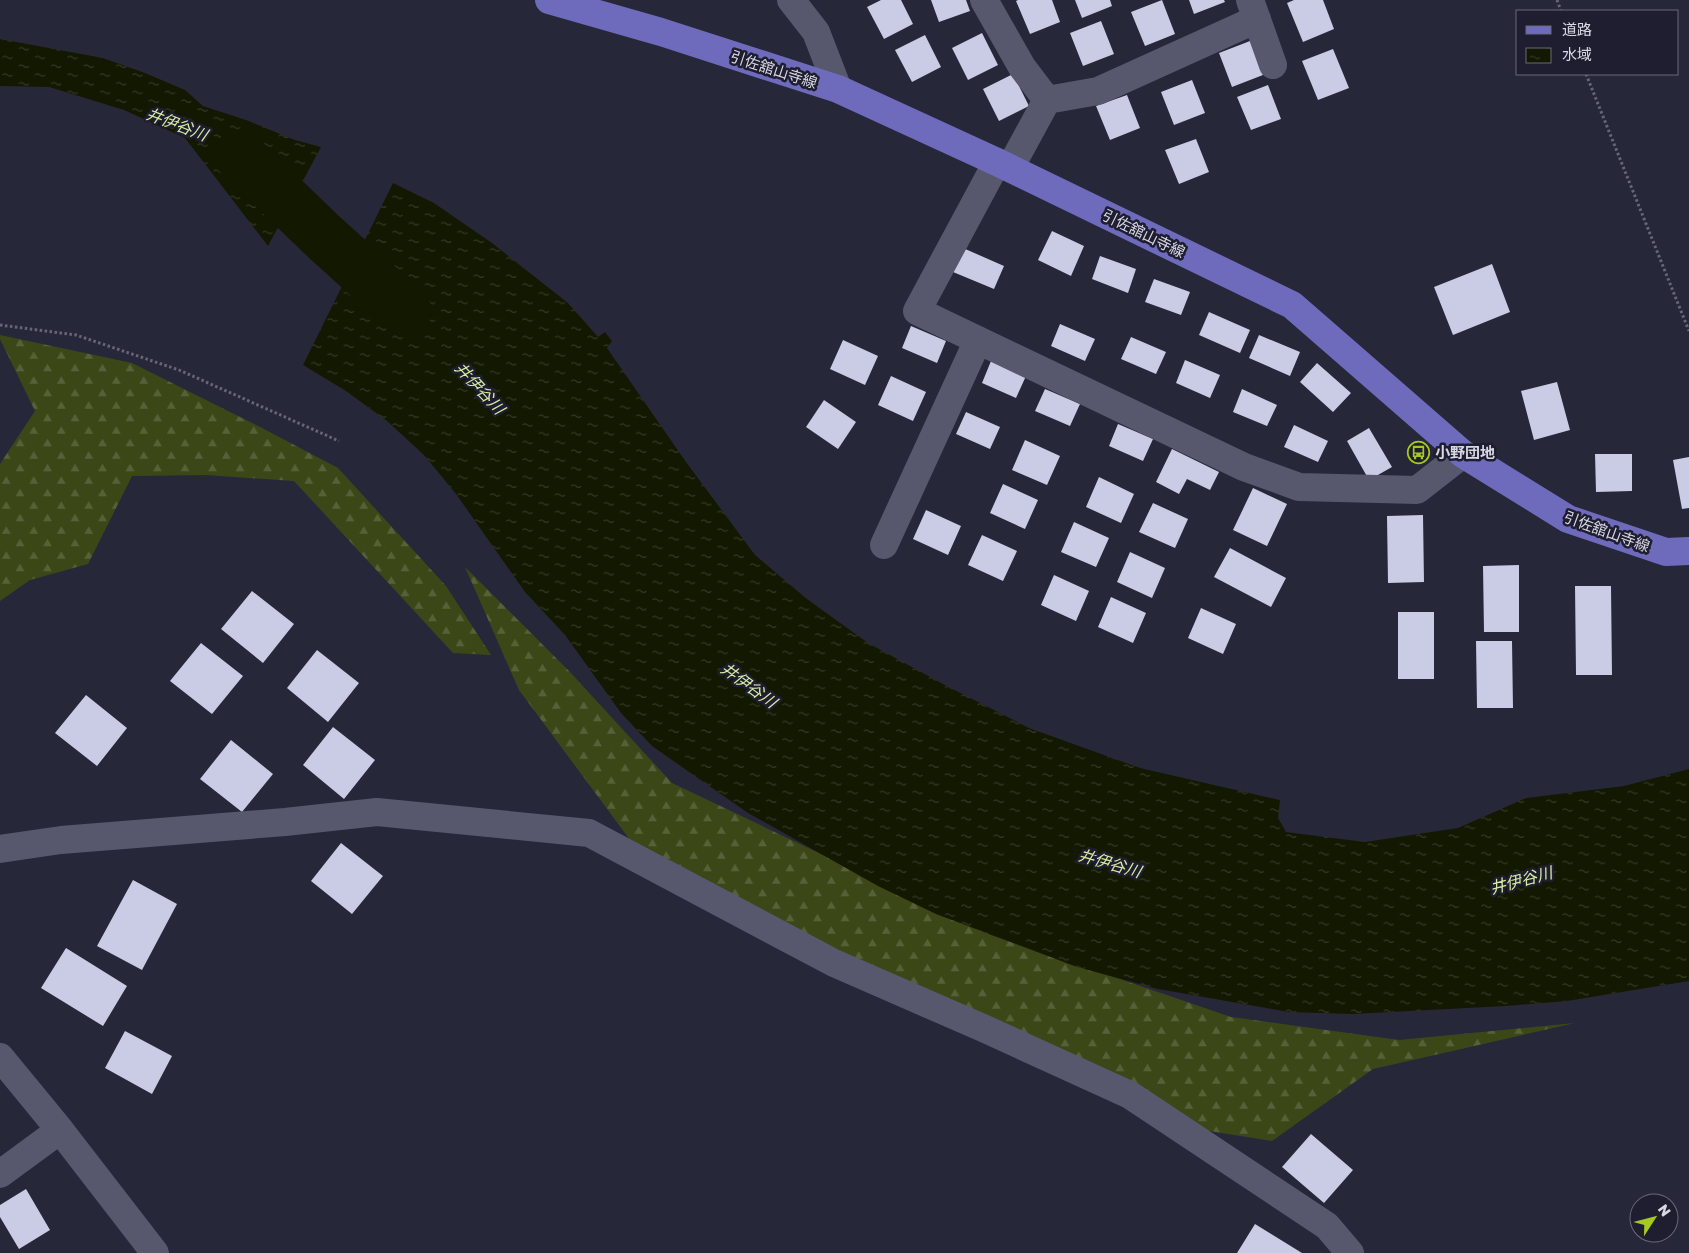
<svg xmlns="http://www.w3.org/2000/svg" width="1689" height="1253" font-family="'Golos Text','Noto Sans JP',sans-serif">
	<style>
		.forest { fill: url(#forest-firs) }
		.water { fill: url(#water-ripples) }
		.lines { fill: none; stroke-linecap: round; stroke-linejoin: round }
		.river { stroke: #131801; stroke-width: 51 }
		.building { fill: #cacbe4 }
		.path { stroke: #667; stroke-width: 3; stroke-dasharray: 2.5 2.5; stroke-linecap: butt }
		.minor { stroke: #57586d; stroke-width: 28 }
		.major { stroke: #6f6bbc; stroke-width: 28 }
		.labels { text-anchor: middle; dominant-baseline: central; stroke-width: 5; stroke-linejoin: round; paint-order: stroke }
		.street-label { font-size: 15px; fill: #d8d8e5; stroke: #1e1e30 }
		.poi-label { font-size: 15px; font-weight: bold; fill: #d8d8e5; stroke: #1e1e30; text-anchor: start }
		.water-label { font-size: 16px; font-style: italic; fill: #d8ee9f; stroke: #1e1e30 }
	</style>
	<defs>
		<pattern id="forest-firs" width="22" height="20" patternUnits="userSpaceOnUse" patternTransform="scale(1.25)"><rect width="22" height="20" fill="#3c4718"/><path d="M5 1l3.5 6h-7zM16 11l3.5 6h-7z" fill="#576139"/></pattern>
		<pattern id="water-ripples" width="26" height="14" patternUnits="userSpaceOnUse" patternTransform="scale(1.25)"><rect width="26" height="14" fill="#131801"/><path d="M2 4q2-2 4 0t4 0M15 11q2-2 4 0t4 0" fill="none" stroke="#353926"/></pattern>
	</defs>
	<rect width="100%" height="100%" fill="#27273a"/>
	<!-- forest -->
	<path class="forest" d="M0 335 132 363 264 429 338 468 446 586 491 655 453 653 294 481 206 475 132 476 88 564 30 580 0 601V464L35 411 0 339Z
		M465 567 569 671 672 783 991 935 1231 1017 1399 1040 1575 1023 1373 1069 1272 1141 1172 1125 636 848 519 690Z"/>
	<!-- water -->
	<path class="water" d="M0 39 103 58 145 73 185 90 203 106 246 120 295 140 321 147 268 246 185 138 124 110 49 87 0 86Z
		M393 183 434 203 492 243 568 303 598 337 605 332 612 341 607 348 686 462 755 555 807 599 868 643 943 684 1029 728 1140 768 1280 800 1278 818 1286 832 1365 842 1458 828 1526 798 1624 786 1689 769V981L1567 1001 1506 1006 1352 1014 1289 1012 1158 989 1077 967 936 914 878 886 748 813 652 746 621 713 565 635 525 592 456 494 424 455 387 421 346 391 303 365Z"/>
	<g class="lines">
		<!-- river -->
		<path class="river" d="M239 155 324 237 406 311"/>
	</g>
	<!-- building -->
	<path class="building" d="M881 0H901L913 24 884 39 867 7Z
		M931 0H966L970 11 939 22Z
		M1018 0H1052L1060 22 1030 34 1016 1Z
		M1075 0H1110L1112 6 1082 18Z
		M1162 0 1175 34 1145 46 1131 12Z
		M1189 0H1224L1225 2 1194 14Z
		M1294 0H1323L1334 29 1303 42 1287 3Z
		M1101 21 1114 54 1083 66 1070 33Z
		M982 33 998 65 968 80 952 48Z
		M925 35 941 67 912 82 895 50Z
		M1250 41 1263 75 1232 87 1219 53Z
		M1333 49 1349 88 1318 100 1302 61Z
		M1013 74 1029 106 999 121 983 89Z
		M1192 80 1205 113 1174 125 1161 92Z
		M1268 85 1281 119 1251 130 1237 97Z
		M1127 95 1140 128 1110 140 1096 106Z
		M1196 139 1209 172 1179 184 1165 150Z
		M1052 231 1084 246 1071 276 1038 260Z
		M963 248 1004 266 994 289 953 272Z
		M1100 256 1136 269 1128 293 1092 279Z
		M1492 264 1510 312 1453 335 1434 287Z
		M1154 279 1190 292 1181 315 1145 302Z
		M1209 312 1250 330 1240 353 1199 335Z
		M1060 324 1095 339 1085 361 1051 346Z
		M911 326 946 341 937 363 902 348Z
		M1259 335 1300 352 1290 376 1249 358Z
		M1131 337 1166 352 1156 374 1121 359Z
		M843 340 878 356 865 385 830 369Z
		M1185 360 1220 375 1210 398 1176 383Z
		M991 361 1026 376 1016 398 982 383Z
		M1317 363 1351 393 1333 412 1300 382Z
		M891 376 926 392 913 421 878 405Z
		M1557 382 1570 430 1534 440 1521 391Z
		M1045 389 1080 404 1070 426 1035 411Z
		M1242 389 1277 405 1267 426 1233 412Z
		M824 400 856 422 838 449 806 427Z
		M966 412 1000 427 990 449 956 434Z
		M1118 424 1153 439 1143 461 1109 446Z
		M1294 425 1328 441 1318 462 1284 447Z
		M1369 428 1392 467 1369 480 1347 441Z
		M1025 440 1060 456 1047 485 1012 470Z
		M1172 449 1219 472 1210 490 1187 479 1179 494 1156 482Z
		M1595 454H1632V491L1596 492Z
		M1689 457V508L1682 509 1673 460Z
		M1099 477 1134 494 1121 523 1086 507Z
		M1003 484 1038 500 1025 529 990 513Z
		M1253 488 1287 504 1267 546 1233 530Z
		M1153 503 1188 519 1175 548 1139 532Z
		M926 510 961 526 948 555 913 539Z
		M1423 515 1424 582 1388 583 1387 516Z
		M1074 522 1109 538 1096 567 1061 552Z
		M982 535 1017 551 1003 581 968 565Z
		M1230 548 1286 578 1271 607 1214 577Z
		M1130 552 1165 568 1152 598 1117 582Z
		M1519 565V632H1484L1483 566Z
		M1054 575 1089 591 1076 621 1041 605Z
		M1575 586H1611L1612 675H1576Z
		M252 591 294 624 263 663 221 629Z
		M1111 597 1146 613 1133 643 1098 627Z
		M1201 608 1236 624 1223 654 1188 638Z
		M1398 612H1434V679H1398Z
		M1476 641H1512L1513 708H1477Z
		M201 643 243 676 212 714 170 681Z
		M317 650 359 683 328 722 287 688Z
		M86 695 127 728 97 766 55 733Z
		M333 727 375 760 344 799 303 765Z
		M231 740 273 774 242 812 200 779Z
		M341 843 383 876 352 914 311 881Z
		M133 880 177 904 142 970 97 946Z
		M66 948 127 986 103 1026 41 988Z
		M125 1031 172 1056 152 1094 105 1068Z
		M1311 1134 1353 1170 1324 1203 1282 1167Z
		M26 1189 50 1230 19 1249 0 1217V1205Z
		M1255 1224 1302 1253H1237Z"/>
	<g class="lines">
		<!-- path -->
		<path class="path" d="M1557 0 1561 11
			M1586 74 1689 331
			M0 325 76 335 179 370 339 441"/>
		<!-- minor -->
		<path class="minor" d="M791 0 816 32 838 89
			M984 0 1022 67 1047 100 1010 168
			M1250 0 1273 65
			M1047 100 1098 91 1257 19
			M997 162 917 311 1244 467 1299 487 1417 490 1463 454
			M884 545 978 340
			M0 849 61 840 285 822 377 812 589 833 834 963 983 1028 1130 1095 1327 1226 1350 1253
			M0 1057 60 1130 155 1253
			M0 1174 60 1130"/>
		<!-- major -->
		<path class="major" d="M549 0 661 32 838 89 997 162 1292 305 1463 454 1568 519 1666 552 1689 551"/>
	</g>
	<!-- icons -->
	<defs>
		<symbol id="bus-ring" viewBox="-11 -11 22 22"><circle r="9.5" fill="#1e1e30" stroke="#a7c81f" stroke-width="1.5"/><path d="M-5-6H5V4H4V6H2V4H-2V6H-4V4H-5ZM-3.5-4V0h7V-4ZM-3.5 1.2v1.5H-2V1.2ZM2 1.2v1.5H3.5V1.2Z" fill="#a7c81f"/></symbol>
	</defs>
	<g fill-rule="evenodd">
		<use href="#bus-ring" x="1406" y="440" width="25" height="25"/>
	</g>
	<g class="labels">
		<!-- street labels -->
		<g class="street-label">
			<text transform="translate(774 69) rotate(18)">引佐舘山寺線</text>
			<text transform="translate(1144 233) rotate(26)">引佐舘山寺線</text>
			<text transform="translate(1607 531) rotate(20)">引佐舘山寺線</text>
		</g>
		<!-- poi labels -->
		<g class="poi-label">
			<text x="1435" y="452">小野団地</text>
		</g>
		<!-- water labels -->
		<g class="water-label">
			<text transform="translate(177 124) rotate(21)">井伊谷川</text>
			<text transform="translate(480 388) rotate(47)">井伊谷川</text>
			<text transform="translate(749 685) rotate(36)">井伊谷川</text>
			<text transform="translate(1110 863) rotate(16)">井伊谷川</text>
			<text transform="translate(1521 880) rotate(-15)">井伊谷川</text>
		</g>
	</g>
	<!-- legend -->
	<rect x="1516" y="10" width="162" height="65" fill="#1e1e30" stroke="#686878"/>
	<rect x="1526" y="26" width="25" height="8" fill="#6f6bbc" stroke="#686878"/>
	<text x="1562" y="35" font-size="15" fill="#d8d8e5">道路</text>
	<rect x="1526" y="48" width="25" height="15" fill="url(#water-ripples)" stroke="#686878"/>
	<text x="1562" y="60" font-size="15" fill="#d8d8e5">水域</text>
	<!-- north arrow -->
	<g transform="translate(1654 1218) rotate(54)"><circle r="24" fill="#1e1e30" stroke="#686878"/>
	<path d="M0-4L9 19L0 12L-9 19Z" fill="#a7c81f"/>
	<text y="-8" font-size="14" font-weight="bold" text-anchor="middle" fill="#d8d8e5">N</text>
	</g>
</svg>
